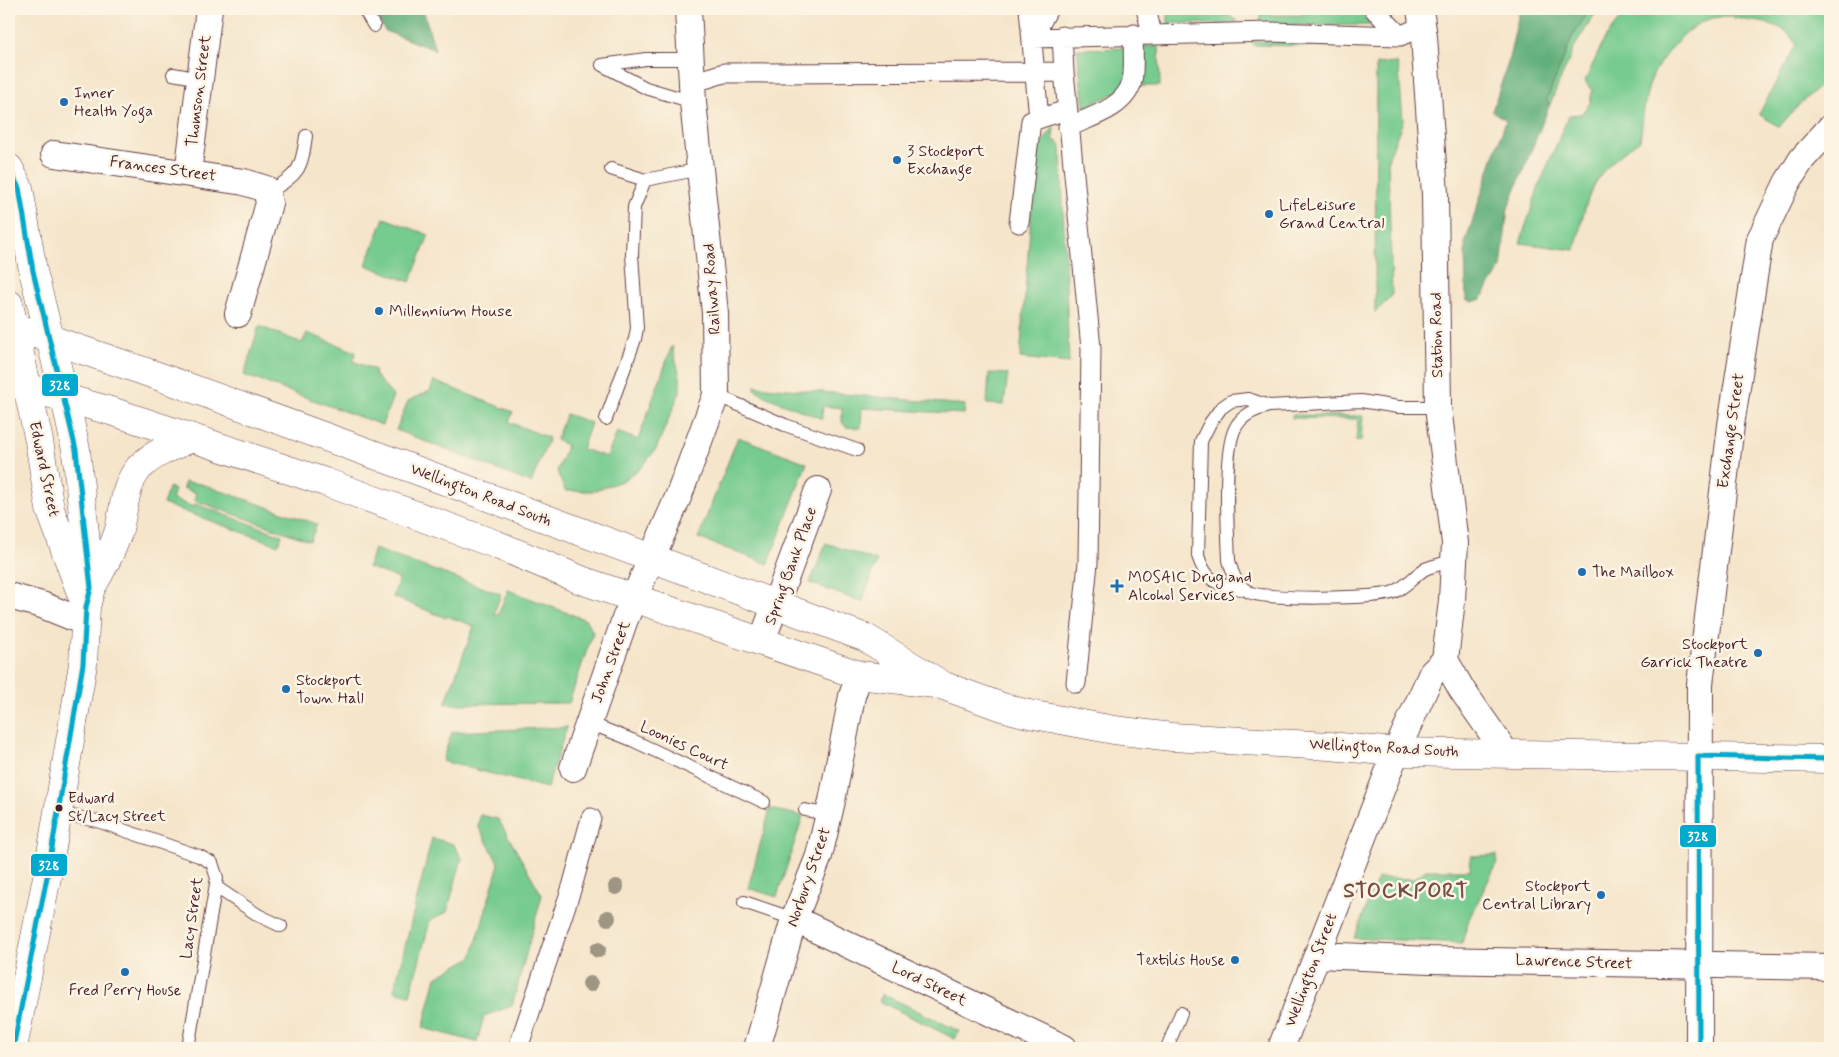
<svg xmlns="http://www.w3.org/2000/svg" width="1839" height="1057" font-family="Mynerve,sans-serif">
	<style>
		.green { fill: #76cb8f; stroke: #60755d }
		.forest { fill: #60af7a; stroke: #556752 }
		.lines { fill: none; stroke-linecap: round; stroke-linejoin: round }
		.service-casing { stroke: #643d43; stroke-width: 14 }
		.pedestrian-casing { stroke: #643d43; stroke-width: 21 }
		.minor-casing { stroke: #643d43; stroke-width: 28 }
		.secondary-casing { stroke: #643d43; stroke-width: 29 }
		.trunk-casing { stroke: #643d43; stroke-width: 29 }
		.service { stroke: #fff; stroke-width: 12 }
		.pedestrian { stroke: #fff; stroke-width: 19 }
		.minor { stroke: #fff; stroke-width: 26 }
		.secondary { stroke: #fff; stroke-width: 28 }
		.trunk { stroke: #fff; stroke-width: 28 }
		.bus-1-casing { stroke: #fcf5e5; stroke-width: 9 }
		.bus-1 { stroke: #00a9ce; stroke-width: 5 }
		.tree { fill: #9e9583 }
		.poi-dot { fill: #1f6fb2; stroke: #fcf5e5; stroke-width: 2 }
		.bus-dot { fill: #4a1f2b; stroke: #fcf5e5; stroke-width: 2 }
		.labels { text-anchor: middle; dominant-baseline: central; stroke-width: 5; stroke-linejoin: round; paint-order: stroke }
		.bus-label { font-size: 15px; fill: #4a1f2b; stroke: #fcf5e5; text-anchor: start }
		.street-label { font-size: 16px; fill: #4a1f2b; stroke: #fcf5e5 }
		.poi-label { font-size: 16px; fill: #4a1f2b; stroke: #fcf5e5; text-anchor: start }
		.district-label { font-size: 21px; font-weight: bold; letter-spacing: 1px; fill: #7a4c47; stroke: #fcf5e5 }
		.line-badge { stroke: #fcf5e5; stroke-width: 2 }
		.badge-label { font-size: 14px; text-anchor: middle; font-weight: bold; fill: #fff }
	</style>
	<rect width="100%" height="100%" fill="#fcf5e5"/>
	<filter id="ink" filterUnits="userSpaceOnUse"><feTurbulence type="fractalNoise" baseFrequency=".02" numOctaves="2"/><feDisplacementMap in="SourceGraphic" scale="10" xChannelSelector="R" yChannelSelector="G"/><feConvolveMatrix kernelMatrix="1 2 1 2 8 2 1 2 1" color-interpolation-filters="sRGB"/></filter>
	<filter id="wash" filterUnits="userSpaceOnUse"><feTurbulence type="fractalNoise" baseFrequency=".0096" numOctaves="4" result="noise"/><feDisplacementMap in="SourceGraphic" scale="20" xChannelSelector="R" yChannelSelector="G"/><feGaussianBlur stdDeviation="1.12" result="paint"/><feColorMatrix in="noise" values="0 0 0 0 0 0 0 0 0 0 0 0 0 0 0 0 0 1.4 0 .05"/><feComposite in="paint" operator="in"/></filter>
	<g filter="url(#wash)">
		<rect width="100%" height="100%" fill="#f5e5ca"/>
		<!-- green -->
		<path class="green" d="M1203 9H1217L1238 21 1227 24 1168 23V12H1196Z
			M1306 9H1358L1371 25 1261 26 1260 12 1270 11V15H1302Z
			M1590 9H1598L1575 46 1550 104 1546 102 1572 38Z
			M1628 9H1830V76L1797 107 1779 127 1759 114 1796 45C1788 27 1771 23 1752 21 1741 19 1726 15 1714 18 1689 22 1660 57 1651 80 1644 98 1643 121 1640 140 1589 175 1588 194 1575 250L1520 243 1540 183 1569 115 1581 114 1590 103 1592 91 1585 81 1605 38Z
			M1253 41 1366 42 1365 47 1253 45Z
			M1137 46H1159L1160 86H1138Z
			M1127 48 1128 78 1116 93 1084 107 1077 49Z
			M1397 63 1399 71 1403 121 1388 159 1392 296 1375 313 1376 64Z
			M1054 127 1053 139 1060 144 1061 147 1069 363 1020 358 1036 151Z
			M384 218 429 235 410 282 366 265Z
			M259 326 302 343 307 333 356 352 353 361 375 370 374 374 393 396 382 425 244 375Z
			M672 346 680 376V392L656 449 641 468 622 481 593 491H565L557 471 567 445 556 440 566 414 591 423 582 449 607 457 617 432 638 440Z
			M989 373 1008 374 1004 405 987 404Z
			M434 381 513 412 509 422 549 438 531 483 396 430 408 401 430 391Z
			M755 386 965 405 964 414 862 408 861 428 846 427 842 422V408L823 406 822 419 767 397 755 389Z
			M1292 415 1363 416 1361 441H1356L1358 419 1292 418Z
			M738 437 807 463 768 564 698 538Z
			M185 482 201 484 317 524 310 541 194 500 196 493 183 488Z
			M169 487 175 490 172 499 194 507 195 504 282 535 278 545 163 504Z
			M826 543 877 561 862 602 810 583Z
			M374 549 501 594 494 613 498 615 508 590 586 620 593 632 569 703 445 704 474 626 447 616 446 618 393 597 399 579 368 567Z
			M567 727 547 788 442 761 452 732Z
			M770 809 803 816 777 897 748 888Z
			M480 815 498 819 542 895 512 1006 484 1016 477 1042 423 1028 436 977 472 957 499 864 478 826Z
			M432 838 453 844 462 858 447 912 430 921 410 995 394 991Z
			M1497 855V863L1469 919 1462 943 1354 938 1378 878 1413 879 1426 870H1470L1471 856Z
			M883 994 959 1031 955 1039 879 1001Z"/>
		<!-- forest -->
		<path class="forest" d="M373 9H423L435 50 385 31Z
			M1520 9H1590L1572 38 1546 101 1550 104 1508 208 1501 268 1481 299 1473 302 1466 300 1465 243 1506 120 1492 111 1508 63Z"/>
	</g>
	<g filter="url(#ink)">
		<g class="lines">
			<defs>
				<path id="service" d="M364 9 374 26
					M602 65 646 88 693 102
					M602 65 646 59H690
					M173 74 201 79
					M611 169 645 180 701 169
					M268 193C298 173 301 173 306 136
					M716 395 785 425 857 450
					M1438 407H1398L1361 401 1269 406C1257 409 1244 414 1237 425 1222 446 1228 533 1229 560 1232 573 1236 585 1249 592 1263 600 1378 599 1394 592 1407 586 1414 576 1425 569 1434 565 1446 563 1455 560
					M606 419 635 339 637 328 632 255 634 207 645 180
					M1245 590C1218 584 1207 584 1198 556L1201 441 1210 423 1221 408 1231 401 1248 399 1269 406
					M589 723 632 740 764 802
					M805 810 829 815
					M58 813 97 821 199 856 212 863 217 878 188 1048
					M216 887 258 915 281 926
					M744 902 794 919
					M1167 1048 1181 1013"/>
				<path id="pedestrian" d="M1029 9 1039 119
					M1146 9 1152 34
					M1374 9 1400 36
					M1033 38 1270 32 1400 36 1423 26
					M1033 38 1048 9
					M1064 72 1091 348 1088 563 1076 683
					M692 83 724 73 1064 72 1062 36
					M1068 127C1090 117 1126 108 1132 81 1135 66 1132 49 1134 34
					M1019 223 1031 121 1067 110
					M518 1048 572 887 591 818"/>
				<path id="minor" d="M54 154 244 182 266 189 269 203 238 314
					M188 173 209 9
					M9 596 42 605 84 622
					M762 641 818 490
					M1445 660 1462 690 1506 753
					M573 768 625 619 679 495 716 395 715 313 693 102 688 9
					M794 919 1064 1048
					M1318 955 1430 960 1830 967
					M757 1048 794 919 819 856 832 801 852 696 859 675
					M1281 1048 1396 752 1432 673 1445 660 1452 600 1455 543 1438 407 1435 194 1424 37 1420 9
					M1699 1048 1700 684 1731 425 1760 239 1787 183 1802 159 1830 128"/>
				<path id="secondary" d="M9 168 19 188 33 271 65 398 76 450 91 588 86 607 83 664 47 877 13 1048
					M9 304 39 441 50 509 82 596
					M91 588C102 570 111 553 118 533 124 512 124 485 139 468 153 453 173 446 192 438"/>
				<path id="trunk" d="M9 325 155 375 378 456 866 638 944 686 1002 707 1024 713 1114 730 1172 737 1329 746 1396 752 1830 759
					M9 382 114 412 325 482 495 544 581 580 859 675 935 684"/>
			</defs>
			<!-- service casing -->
			<use href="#service" class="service-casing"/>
			<!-- pedestrian casing -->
			<use href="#pedestrian" class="pedestrian-casing"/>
			<!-- minor casing -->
			<use href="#minor" class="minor-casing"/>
			<!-- secondary casing -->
			<use href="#secondary" class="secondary-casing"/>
			<!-- trunk casing -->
			<use href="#trunk" class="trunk-casing"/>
			<!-- service -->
			<use href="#service" class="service"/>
			<!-- pedestrian -->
			<use href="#pedestrian" class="pedestrian"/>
			<!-- minor -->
			<use href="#minor" class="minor"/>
			<!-- secondary -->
			<use href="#secondary" class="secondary"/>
			<!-- trunk -->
			<use href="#trunk" class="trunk"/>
			<defs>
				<path id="bus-1" d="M9 168 19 188 33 271 76 450 91 588 86 607 83 664 47 877 13 1048
					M1699 1048 1698 756 1830 759"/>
			</defs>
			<!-- bus-1 casing -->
			<use href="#bus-1" class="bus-1-casing"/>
			<!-- bus-1 -->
			<use href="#bus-1" class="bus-1"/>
		</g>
		<!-- trees -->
		<g class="tree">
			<circle cx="616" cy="887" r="8"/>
			<circle cx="608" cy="918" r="8"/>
			<circle cx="598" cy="950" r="8"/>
			<circle cx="590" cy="984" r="8"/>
		</g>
	</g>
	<!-- markers -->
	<g class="poi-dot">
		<circle cx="64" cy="102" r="5"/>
		<circle cx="897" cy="160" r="5"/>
		<circle cx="1269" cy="214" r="5"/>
		<circle cx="379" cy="311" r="5"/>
		<circle cx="1582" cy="572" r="5"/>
		<path d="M1114.5 578.5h5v5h5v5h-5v5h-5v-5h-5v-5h5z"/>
		<circle cx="1758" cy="653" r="5"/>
		<circle cx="286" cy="689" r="5"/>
		<circle cx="1601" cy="895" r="5"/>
		<circle cx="1235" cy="960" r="5"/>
		<circle cx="125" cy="972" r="5"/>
	</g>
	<circle class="bus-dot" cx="59" cy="808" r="4.5"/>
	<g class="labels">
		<!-- bus labels -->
		<g class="bus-label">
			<text x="68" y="799">Edward<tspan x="68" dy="18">St/Lacy Street</tspan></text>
		</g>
		<!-- street labels -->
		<g class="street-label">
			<text transform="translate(199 91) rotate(-83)">Thomson Street</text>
			<text transform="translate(163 169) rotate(8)">Frances Street</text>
			<text transform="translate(712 289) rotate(-94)">Railway Road</text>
			<text transform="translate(1437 335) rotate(-91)">Station Road</text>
			<text transform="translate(1731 431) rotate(-82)">Exchange Street</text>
			<text transform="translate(44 469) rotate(78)">Edward Street</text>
			<text transform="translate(481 495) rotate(21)">Wellington Road South</text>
			<text transform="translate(791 566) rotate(-70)">Spring Bank Place</text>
			<text transform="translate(611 662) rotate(-70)">John Street</text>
			<text transform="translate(684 746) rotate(25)">Loonies Court</text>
			<text transform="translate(1384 748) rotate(3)">Wellington Road South</text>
			<text transform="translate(809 877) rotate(-71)">Norbury Street</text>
			<text transform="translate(192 918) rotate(-82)">Lacy Street</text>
			<text transform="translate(1574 962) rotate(2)">Lawrence Street</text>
			<text transform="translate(1311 970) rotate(-69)">Wellington Street</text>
			<text transform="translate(929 984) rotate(26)">Lord Street</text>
		</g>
		<!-- poi labels -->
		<g class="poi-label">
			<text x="74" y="93">Inner<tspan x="74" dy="18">Health Yoga</tspan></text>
			<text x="907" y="151">3 Stockport<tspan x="907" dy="18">Exchange</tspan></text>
			<text x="1279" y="205">LifeLeisure<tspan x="1279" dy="18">Grand Central</tspan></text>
			<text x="389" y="311">Millennium House</text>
			<text x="1592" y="572">The Mailbox</text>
			<text x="1128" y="577">MOSAIC Drug and<tspan x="1128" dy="18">Alcohol Services</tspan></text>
			<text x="1748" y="644" text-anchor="end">Stockport<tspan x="1748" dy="18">Garrick Theatre</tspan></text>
			<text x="296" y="680">Stockport<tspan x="296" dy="18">Town Hall</tspan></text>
			<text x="1591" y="886" text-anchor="end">Stockport<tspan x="1591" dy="18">Central Library</tspan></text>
			<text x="1225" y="960" text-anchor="end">Textilis House</text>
			<text x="125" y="990" text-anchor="middle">Fred Perry House</text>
		</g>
		<!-- district labels -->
		<g class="district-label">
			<text x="1406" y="891">STOCKPORT</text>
		</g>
	</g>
	<g class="line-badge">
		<rect x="41" y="373" width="38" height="24" rx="5" fill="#00a9ce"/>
		<rect x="1679" y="824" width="38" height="24" rx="5" fill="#00a9ce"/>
		<rect x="30" y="853" width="38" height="24" rx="5" fill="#00a9ce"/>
	</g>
	<g class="badge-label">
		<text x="60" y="390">328</text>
		<text x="1698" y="841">328</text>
		<text x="49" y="870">328</text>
	</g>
	<!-- margin -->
	<rect width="1839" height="1057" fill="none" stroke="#fcf5e5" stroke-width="30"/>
</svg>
